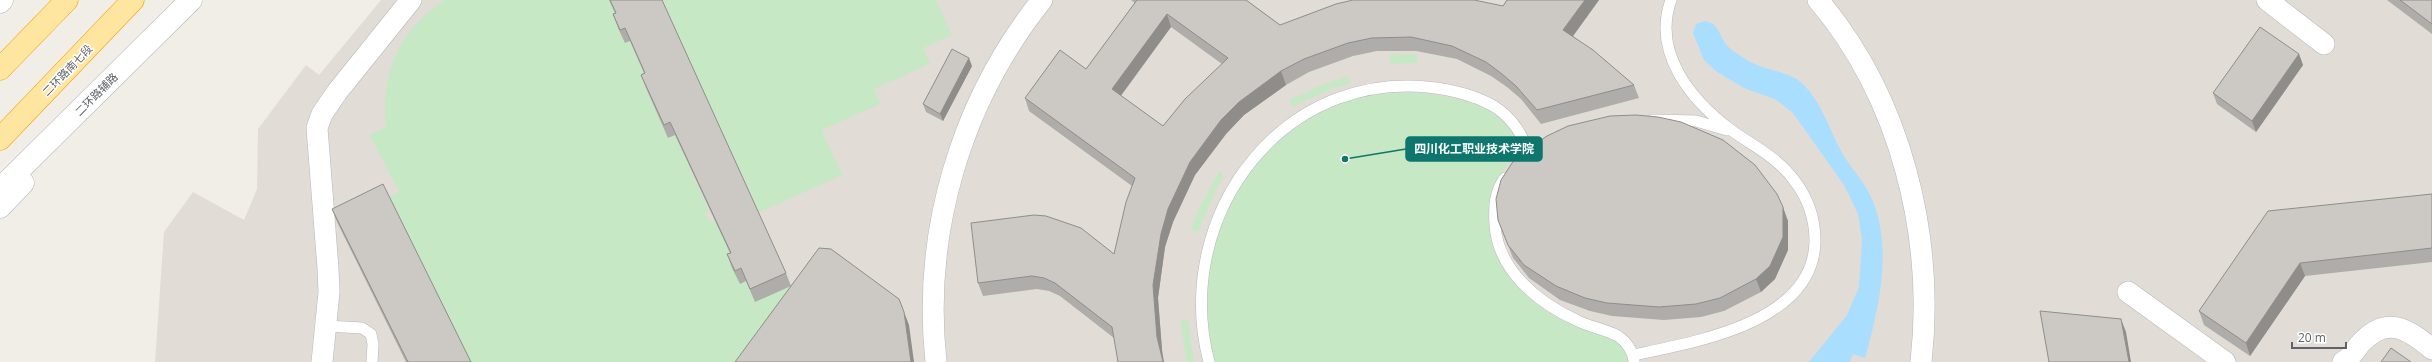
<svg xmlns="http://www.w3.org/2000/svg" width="2432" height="362" font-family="'Open Sans','Noto Sans SC',sans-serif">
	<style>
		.education { fill: #e1ddd6 }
		.green { fill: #c6e8c4 }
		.water { fill: #aadeff }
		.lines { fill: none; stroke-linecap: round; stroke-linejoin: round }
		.service-casing { stroke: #b5b8bc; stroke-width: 12 }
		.minor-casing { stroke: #b5b8bc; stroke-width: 22 }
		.secondary-casing { stroke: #b4b7bc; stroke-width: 23 }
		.trunk-casing { stroke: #f99d00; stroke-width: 23 }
		.service { stroke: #fff; stroke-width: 11 }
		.minor { stroke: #fff; stroke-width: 21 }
		.secondary { stroke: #fff; stroke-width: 22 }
		.trunk { stroke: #fee6a0; stroke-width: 22 }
		.wall { fill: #afada9; fill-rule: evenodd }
		.shaded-wall { fill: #8f8d8a }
		.building { fill: #ccc9c5; stroke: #8f8d8a; fill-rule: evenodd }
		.labels { text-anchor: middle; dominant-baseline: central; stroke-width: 3; stroke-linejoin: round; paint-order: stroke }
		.street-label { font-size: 11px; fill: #5f6368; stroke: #fff }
		.leader { fill: none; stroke: #0f766e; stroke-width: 1.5 }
		.callout-dot { fill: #0f766e; stroke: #fff; stroke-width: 1.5 }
		.callout { fill: #0f766e; stroke: #0f766e; stroke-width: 1.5 }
		.callout-label { font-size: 12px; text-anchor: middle; font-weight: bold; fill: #fff }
	</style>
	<rect width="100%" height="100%" fill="#f1eee8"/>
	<!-- education -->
	<path class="education" d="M381 0H2432V362H155L164 232 193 192 244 220 257 189 258 129 306 65 319 75Z"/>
	<!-- green -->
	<path class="green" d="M445 0H615L610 2 641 36 650 86 646 88 668 138 675 135 709 211 705 213 710 222 715 220 740 237V284L746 281 755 302 791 286 792 288 737 362H469L388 197 399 192 370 135 386 127C381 73 398 30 445 0Z
		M661 0H936L952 35 923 48 930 64 874 89 880 104 822 130 842 175 758 213Z
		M1402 54H1417V63L1390 64 1389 55Z
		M1348 76 1350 84 1331 89 1293 107 1289 100 1321 85Z
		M1409 92C1439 94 1526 105 1514 153 1512 163 1503 169 1498 178 1484 204 1486 239 1501 265 1513 284 1529 300 1548 312 1560 320 1575 326 1589 331 1597 334 1609 336 1617 342 1624 347 1627 354 1629 362H1215C1190 265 1229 158 1321 112 1347 98 1379 93 1409 92Z
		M1219 171 1224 176 1217 187 1198 232 1191 230 1198 210Z
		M1188 319 1194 362H1187L1180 320Z"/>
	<!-- water -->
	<path class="water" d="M1705 21C1719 24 1718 33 1726 44 1730 50 1741 56 1747 60 1763 70 1783 70 1798 80 1818 95 1828 125 1839 147 1847 164 1862 178 1870 195 1894 243 1879 309 1865 358L1853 354 1850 362H1809L1847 315 1859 287 1862 239 1858 214 1844 185 1793 113 1775 99 1746 89 1717 72 1704 60 1693 33 1696 24Z"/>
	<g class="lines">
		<defs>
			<path id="service" d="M1653 120 1696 121 1727 130
				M1505 178C1494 192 1494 208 1495 225 1498 270 1537 302 1576 320 1589 327 1605 329 1618 336 1627 342 1633 352 1634 361
				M326 326 362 328 371 334 373 344 372 362
				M1633 355C1695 342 1814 323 1815 241 1815 219 1808 198 1794 180 1777 157 1753 146 1731 130 1691 100 1652 53 1671 0
				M1209 362C1170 213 1288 59 1448 90 1491 99 1515 113 1530 155"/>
			<path id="minor" d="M1818 0C1901 98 1935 236 1921 362
				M2267 0 2324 44
				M2128 292 2225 362
				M322 362 329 292 328 268 317 128 322 114 337 92 411 0
				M936 362C922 233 961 101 1042 0
				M2343 362C2351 358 2355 350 2360 344 2386 315 2407 328 2432 349"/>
			<path id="secondary" d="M0 2 2 0
				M0 189 191 0
				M0 207 23 183"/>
			<path id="trunk" d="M0 69 67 0
				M0 139 133 0"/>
		</defs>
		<!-- service casing -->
		<use href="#service" class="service-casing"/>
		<!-- minor casing -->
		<use href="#minor" class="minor-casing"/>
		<!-- secondary casing -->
		<use href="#secondary" class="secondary-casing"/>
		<!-- trunk casing -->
		<use href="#trunk" class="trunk-casing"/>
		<!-- service -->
		<use href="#service" class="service"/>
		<!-- minor -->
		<use href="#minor" class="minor"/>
		<!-- secondary -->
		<use href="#secondary" class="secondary"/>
		<!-- trunk -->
		<use href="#trunk" class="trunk"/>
	</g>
	<!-- wall -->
	<path class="wall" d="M609 0H610L786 273 791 286 755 302 746 281 740 284 732 268 727 254 730 253 675 135 668 138 646 88 641 75 644 73 630 41 625 43 618 28 613 14 615 13Z
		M1131 0H1246L1280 25 1503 6 1507 0H1599L1573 36 1634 85 1639 98 1541 124 1521 99 1507 87 1491 76 1457 59 1416 51H1377L1353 56 1309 72 1286 85 1244 115 1226 134 1195 175 1173 222 1165 247 1158 298 1162 350 1114 338 1060 296 1049 291 1037 289 983 296 978 283 1114 254 1132 186 1029 111 1025 98 1086 69 1135 3ZM1171 27 1222 64 1163 126 1121 96Z
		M2387 0H2432V34Z
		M2299 54 2303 65 2256 132 2217 104 2213 93Z
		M972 66 943 121 926 112 923 104Z
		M2432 194V262L2305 276 2250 356 2204 325 2199 311Z
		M332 209 471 362H406L337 222Z
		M1498 220 1788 221V250L1775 279 1761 292 1724 311 1701 317 1664 320 1612 316 1590 311 1560 300 1529 278 1513 258Z"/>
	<!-- shaded-wall -->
	<path class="shaded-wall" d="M1585 0H1599L1568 43 1563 30Z
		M1167 14 1171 27 1116 102 1112 89Z
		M2299 54 2303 65 2256 132 2252 121Z
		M969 58 972 66 943 121 940 114Z
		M1281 71 1286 85 1244 115 1226 134 1195 175 1173 222 1165 247 1158 298 1162 350 1164 362H1163L1157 337 1153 285 1161 234 1168 209 1190 162 1221 120 1239 102Z
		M1783 207 1788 221V250L1775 279 1761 292 1756 279Z
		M2300 263 2305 276 2250 356 2246 343Z
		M904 312 909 325 914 362H911Z
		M2121 319 2126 332 2131 362H2129Z"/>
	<!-- building -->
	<path class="building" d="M610 0H662L786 273 750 289 741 268 735 271 727 254 731 253 670 122 664 125 641 75 645 73 625 28 620 30 613 14 616 13Z
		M1137 0H1246L1280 25 1336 4 1353 0H1474L1503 6 1507 0H1585L1563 30 1593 50 1634 85 1537 110 1516 86 1502 74 1486 62 1452 46 1411 37 1372 38 1348 43 1304 59 1281 71 1239 102 1221 120 1190 162 1168 209 1161 234 1153 285 1157 337 1163 362H1118L1112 327 1055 283 1044 278 1032 276 978 283 971 223 1034 215 1046 216 1081 228 1114 254 1126 202 1135 178 1025 98 1060 50 1086 69ZM1167 14 1228 58 1185 99 1163 126 1112 89Z
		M2400 0H2432V24Z
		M2260 27 2299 54 2252 121 2213 93Z
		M952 49 969 58 940 114 923 104Z
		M1636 115 1658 117 1681 122 1723 140 1755 165 1777 194 1783 207V237L1770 266 1756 279 1720 298 1696 304 1659 307 1607 303 1585 298 1556 286 1524 265 1508 245 1498 220 1496 199 1501 180 1512 163 1525 151 1547 136 1568 126 1610 116Z
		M383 184 471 362H408L332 209Z
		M2432 194V248L2300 263 2246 343 2199 311 2268 211Z
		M819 248 831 249 899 299 904 312 911 362H735Z
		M2040 311 2121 319 2129 362H2049Z
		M2391 348 2411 362H2381Z"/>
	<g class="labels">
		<!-- street labels -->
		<g class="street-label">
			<text transform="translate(67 70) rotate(-46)">二环路南七段</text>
			<text transform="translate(96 94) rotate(-45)">二环路辅路</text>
		</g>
	</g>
	<!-- callouts -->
	<path class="leader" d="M1345 159L1406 149"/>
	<circle class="callout-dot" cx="1345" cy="159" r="4"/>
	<rect class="callout" x="1406" y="137" width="136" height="24" rx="4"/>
	<g class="callout-label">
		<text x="1474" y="153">四川化工职业技术学院</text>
	</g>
	<!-- scale -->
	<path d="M2292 342v6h54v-6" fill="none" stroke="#5f6368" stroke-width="2"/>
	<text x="2298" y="342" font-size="12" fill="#5f6368" stroke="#ffffff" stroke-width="3" paint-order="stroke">20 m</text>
</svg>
